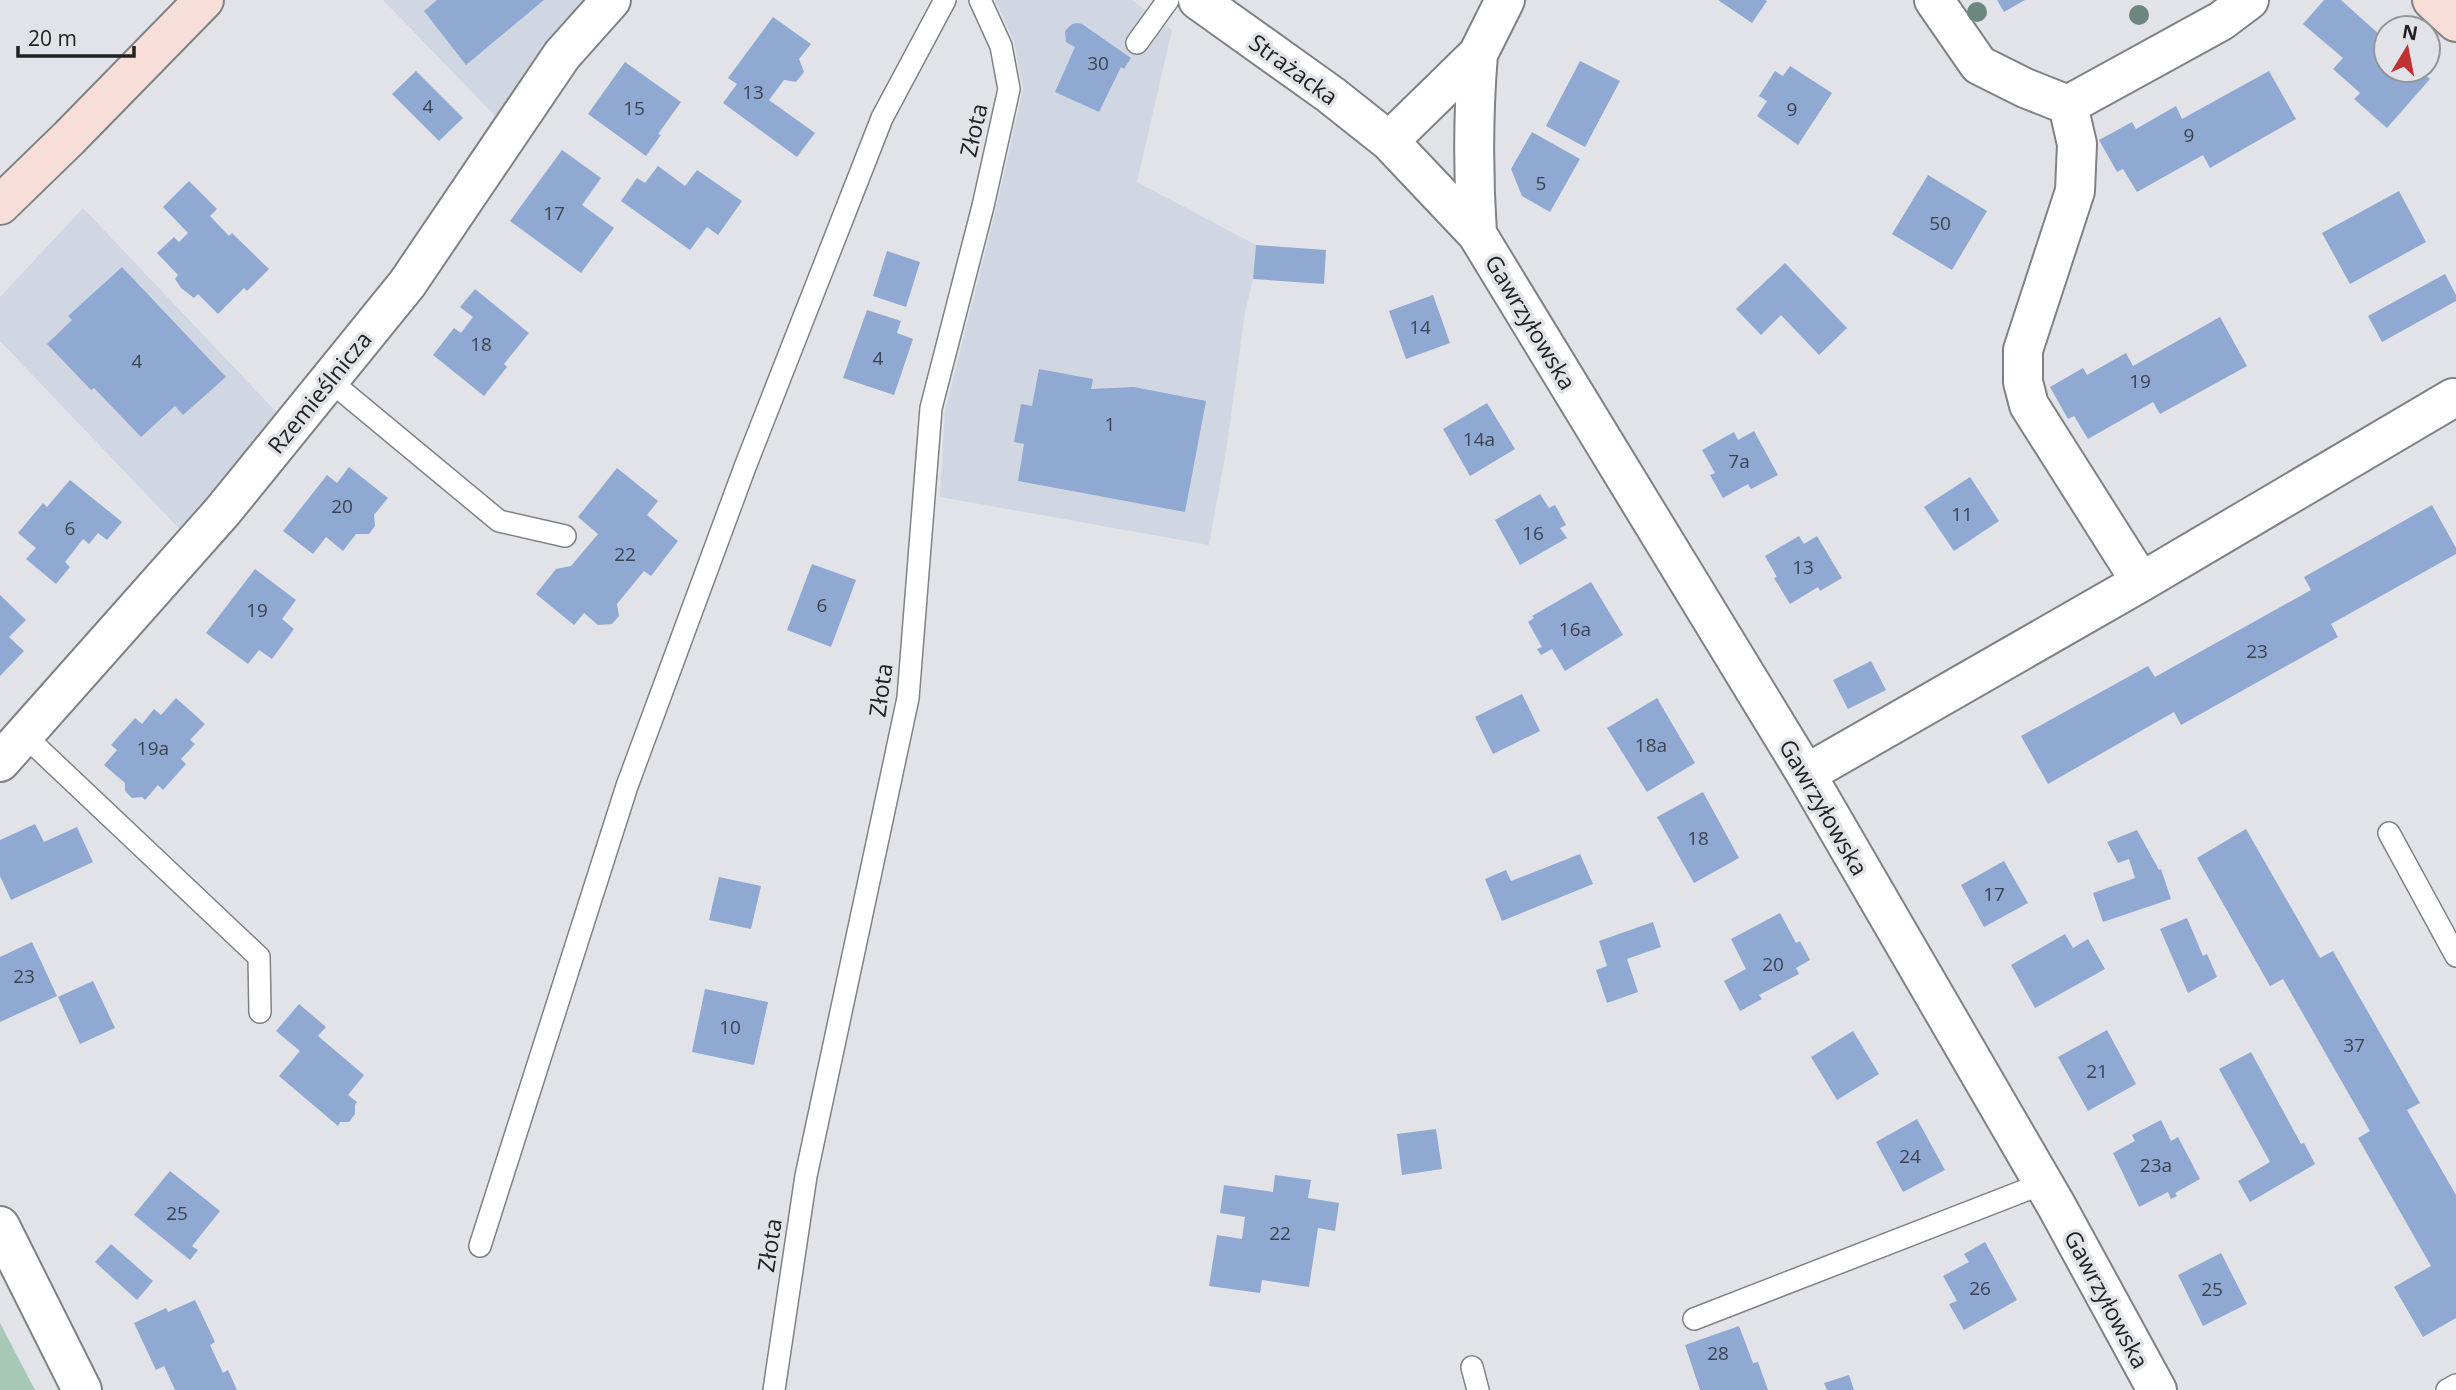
<svg xmlns="http://www.w3.org/2000/svg" width="2456" height="1390" font-family="'Open Sans',sans-serif">
	<style>
		.built { fill: #d1d7e2 }
		.green { fill: #a6c8b5 }
		.building { fill: #90a9d3 }
		.lines { fill: none; stroke-linecap: round; stroke-linejoin: round }
		.lane-casing { stroke: #7f8285; stroke-width: 24 }
		.street-casing { stroke: #7f8285; stroke-width: 42 }
		.secondary-casing { stroke: #7f8285; stroke-width: 42 }
		.lane { stroke: #fff; stroke-width: 21 }
		.street { stroke: #fff; stroke-width: 38 }
		.secondary { stroke: #f7ded9; stroke-width: 38 }
		.tree { fill: #6e877e }
		.labels { text-anchor: middle; dominant-baseline: central; stroke-width: 7; stroke-linejoin: round; paint-order: stroke }
		.number-label { font-size: 19px; fill: #3c434f }
		.street-label { font-size: 23px; fill: #202123; stroke: #e1e3e8 }
	</style>
	<rect width="100%" height="100%" fill="#e1e3e8"/>
	<!-- built -->
	<path class="built" d="M383 0H614L500 121Z
		M995 0H1132L1172 30 1137 182 1256 245 1253 279 1245 312 1227 445 1209 545 940 497 945 411 996 209 1023 89 1014 42Z
		M83 208 283 419 188 538 0 341V297Z"/>
	<!-- green -->
	<path class="green" d="M0 1323 35 1390H0Z"/>
	<!-- building -->
	<path class="building" d="M437 0H544L466 65 424 11Z
		M1718 0H1765L1767 1 1752 23Z
		M1997 0H2025L2004 12Z
		M2324 0H2341L2381 36 2386 31V70H2420L2430 79 2387 128 2354 99 2360 93 2333 69 2343 58 2303 24Z
		M773 17 811 44 799 59 804 72 796 82 784 80 769 100 815 133 797 157 723 103 737 84 728 78Z
		M1077 23 1082 24 1131 58 1124 69 1121 67 1099 112 1055 92 1075 47 1066 42 1065 31 1072 24Z
		M1580 61 1620 81 1585 147 1546 126Z
		M625 62 681 102 658 134 661 135 646 156 588 114Z
		M1790 66 1832 93 1798 145 1757 116 1767 101 1759 96 1775 71 1783 76Z
		M416 71 463 118 439 141 392 94Z
		M2269 71 2296 119 2210 168 2203 155 2137 192 2123 169 2117 172 2099 140 2132 122 2136 129 2176 106 2182 119Z
		M1532 132 1580 159 1550 212 1522 196 1511 169Z
		M562 150 601 178 582 205 614 228 581 273 510 221Z
		M658 166 685 186 697 170 742 201 718 235 707 227 690 250 621 201 637 178 645 183Z
		M1928 175 1987 211 1952 270 1892 234Z
		M189 181 217 209 210 216 229 236 232 233 269 269 247 291 244 288 218 314 198 294 194 298 181 288 175 279 178 275 157 253 174 237 179 242 188 233 163 207Z
		M2399 191 2426 242 2350 284 2322 233Z
		M1256 245 1326 250 1324 284 1253 279Z
		M887 251 920 262 906 307 873 296Z
		M1785 263 1847 328 1819 355 1781 315 1761 335 1736 309Z
		M122 267 226 377 183 415 175 406 141 437 94 388 91 390 47 344 72 320 68 316Z
		M2445 274 2456 295V301L2382 342 2368 316Z
		M475 289 529 333 504 364 507 367 484 396 433 355 454 328 461 333 473 317 460 307Z
		M1433 295 1450 343 1406 359 1389 311Z
		M867 310 901 321 897 333 913 339 894 395 843 378Z
		M2220 317 2247 366 2160 414 2153 402 2088 439 2074 416 2068 419 2050 387 2083 368 2087 375 2126 353 2133 366Z
		M1039 369 1093 379 1091 389 1134 387 1206 401 1185 512 1018 481 1024 444 1014 442 1021 404 1032 406Z
		M1487 403 1515 449 1470 476 1443 429Z
		M1754 431 1778 475 1751 489 1748 484 1723 498 1710 475 1715 473 1702 450 1734 432 1738 440Z
		M349 467 388 498 374 515 375 526 369 534H356L343 551 326 537 313 554 283 531 327 475 337 483Z
		M617 468 658 501 647 515 678 541 651 576 644 571 617 604 619 616 612 624 598 625 584 613 574 625 536 594 556 569 571 566 598 534 578 517Z
		M1970 477 1999 521 1954 551 1924 507Z
		M70 480 122 522 107 540 98 533 89 544 83 539 65 562 70 567 56 584 26 559 36 548 18 533 43 503 47 507Z
		M1540 494 1549 508 1555 505 1566 525 1560 528 1567 538 1520 565 1495 520Z
		M2432 505 2456 548V554L2331 624 2338 637 2181 725 2174 712 2048 784 2021 736 2148 666 2155 677 2311 590 2304 577Z
		M1799 536 1804 544 1817 536 1842 578 1820 591 1818 587 1790 604 1774 578 1777 577 1765 556Z
		M812 564 856 580 831 647 787 630Z
		M255 569 296 600 282 619 294 629 272 659 259 650 248 664 206 633Z
		M1591 582 1623 635 1565 671 1552 649 1541 655 1537 649 1542 647 1528 622 1534 618 1532 616Z
		M0 595 26 620 9 637 24 651 0 676Z
		M1871 661 1886 690 1848 709 1833 680Z
		M1522 694 1540 731 1493 754 1475 717Z
		M176 698 205 724 190 740 195 744 181 759 186 764 163 790 158 785 145 800 142 797 132 798 125 791V783L104 765 117 750 111 745 135 718 142 724 154 709 161 715Z
		M1657 698 1695 763 1647 792 1607 728Z
		M1703 792 1739 858 1694 883 1657 817Z
		M35 824 44 842 77 827 93 862 11 900 0 876V840Z
		M2246 829 2320 958 2333 951 2420 1103 2407 1110 2456 1195V1318L2423 1337 2394 1287 2431 1266 2358 1138 2370 1131 2283 979 2270 986 2197 858Z
		M2137 830 2159 870 2161 869 2171 899 2103 922 2093 893 2135 878 2129 859 2118 863 2107 842Z
		M1580 854 1593 884 1502 921 1485 879 1506 870 1511 881Z
		M2004 861 2028 903 1984 927 1961 885Z
		M719 877 761 886 751 929 709 920Z
		M1780 913 1796 943 1800 941 1810 960 1796 968 1799 974 1759 995 1762 999 1740 1011 1724 981 1746 969 1731 939Z
		M2187 918 2203 956 2207 954 2217 977 2188 993 2160 929Z
		M1653 922 1661 947 1627 959 1638 992 1607 1003 1596 970 1607 966 1599 941Z
		M2065 934 2073 948 2088 939 2105 969 2035 1008 2011 965Z
		M32 942 57 996 0 1022V957Z
		M93 981 115 1028 80 1044 58 997Z
		M705 989 768 1002 754 1065 692 1052Z
		M299 1004 326 1027 318 1036 364 1075 348 1095 357 1102 355 1105V1114L349 1122H340L338 1126 279 1076 300 1051 276 1031Z
		M2107 1030 2136 1084 2088 1111 2058 1057Z
		M1853 1031 1879 1074 1837 1100 1811 1057Z
		M2251 1052 2301 1144 2304 1143 2315 1164 2250 1202 2238 1181 2270 1162 2219 1069Z
		M1917 1119 1945 1170 1903 1192 1876 1142Z
		M2161 1120 2171 1141 2178 1137 2200 1179 2175 1193 2177 1196 2171 1199 2168 1192 2139 1207 2113 1153 2135 1141 2132 1135Z
		M1436 1129 1442 1169 1402 1175 1397 1134Z
		M170 1171 220 1211 192 1246 198 1250 190 1260 134 1215Z
		M1275 1175 1311 1180 1308 1198 1339 1203 1335 1231 1318 1228 1309 1287 1262 1280 1260 1293 1209 1286 1217 1235 1242 1239 1245 1217 1220 1213 1224 1185 1273 1192Z
		M1985 1242 2017 1300 1964 1330 1949 1304 1957 1301 1943 1276 1969 1262 1964 1254Z
		M111 1244 153 1281 137 1300 95 1262Z
		M2221 1253 2247 1304 2203 1326 2178 1275Z
		M195 1300 215 1342 210 1345 223 1373 228 1370 237 1390H175L164 1366 156 1370 134 1323 166 1308 168 1312Z
		M1739 1326 1753 1363 1758 1362 1768 1390H1700L1685 1345Z
		M1849 1375 1854 1390H1827L1824 1383Z"/>
	<g class="lines">
		<defs>
			<path id="lane" d="M1137 43 1168 0
				M329 380 499 521 565 536
				M24 735 259 957 260 1012
				M2389 833 2456 956
				M480 1246 627 786 745 467 882 118 945 0
				M1694 1319 2044 1183
				M1472 1367 1478 1390
				M774 1390 806 1176 908 698 931 408 983 206 1009 89 1001 46 980 0
				M2447 1390 2456 1385"/>
			<path id="street" d="M1198 0 1331 95 1389 141 1477 234 1806 774 2056 1205 2157 1390
				M1934 0 1979 65 2025 88 2068 105
				M1389 141 1478 54 1505 0
				M1477 234C1473 173 1473 115 1478 54
				M2141 582 2029 405 2023 382V350L2075 191 2077 144 2068 105 2221 21 2249 0
				M0 762 222 512 407 284 562 55 611 0
				M1806 774 2141 582 2453 398
				M0 1226 82 1390"/>
			<path id="secondary" d="M2432 0 2456 22
				M0 205 69 138 204 0"/>
		</defs>
		<!-- lane casing -->
		<use href="#lane" class="lane-casing"/>
		<!-- street casing -->
		<use href="#street" class="street-casing"/>
		<!-- secondary casing -->
		<use href="#secondary" class="secondary-casing"/>
		<!-- lane -->
		<use href="#lane" class="lane"/>
		<!-- street -->
		<use href="#street" class="street"/>
		<!-- secondary -->
		<use href="#secondary" class="secondary"/>
	</g>
	<!-- trees -->
	<g class="tree">
		<circle cx="1977" cy="12" r="10"/>
		<circle cx="2139" cy="15" r="10"/>
	</g>
	<g class="labels">
		<!-- number labels -->
		<g class="number-label">
			<text x="1098" y="63">30</text>
			<text x="753" y="92">13</text>
			<text x="428" y="106">4</text>
			<text x="634" y="108">15</text>
			<text x="1792" y="109">9</text>
			<text x="2189" y="135">9</text>
			<text x="1541" y="183">5</text>
			<text x="554" y="213">17</text>
			<text x="1940" y="223">50</text>
			<text x="1420" y="327">14</text>
			<text x="481" y="344">18</text>
			<text x="878" y="358">4</text>
			<text x="137" y="361">4</text>
			<text x="2140" y="381">19</text>
			<text x="1110" y="424">1</text>
			<text x="1479" y="439">14a</text>
			<text x="1739" y="461">7a</text>
			<text x="342" y="506">20</text>
			<text x="1962" y="514">11</text>
			<text x="70" y="528">6</text>
			<text x="1533" y="533">16</text>
			<text x="625" y="554">22</text>
			<text x="1803" y="567">13</text>
			<text x="822" y="605">6</text>
			<text x="257" y="610">19</text>
			<text x="1575" y="629">16a</text>
			<text x="2257" y="651">23</text>
			<text x="1651" y="745">18a</text>
			<text x="153" y="748">19a</text>
			<text x="1698" y="838">18</text>
			<text x="1994" y="894">17</text>
			<text x="1773" y="964">20</text>
			<text x="24" y="976">23</text>
			<text x="730" y="1027">10</text>
			<text x="2354" y="1045">37</text>
			<text x="2097" y="1071">21</text>
			<text x="1910" y="1156">24</text>
			<text x="2156" y="1165">23a</text>
			<text x="177" y="1213">25</text>
			<text x="1280" y="1233">22</text>
			<text x="1980" y="1288">26</text>
			<text x="2212" y="1289">25</text>
			<text x="1718" y="1353">28</text>
		</g>
		<!-- street labels -->
		<g class="street-label">
			<text transform="translate(1294 69) rotate(36)">Strażacka</text>
			<text transform="translate(973 130) rotate(-77)">Złota</text>
			<text transform="translate(1531 322) rotate(59)">Gawrzyłowska</text>
			<text transform="translate(319 392) rotate(-51)">Rzemieślnicza</text>
			<text transform="translate(880 690) rotate(-82)">Złota</text>
			<text transform="translate(1824 807) rotate(60)">Gawrzyłowska</text>
			<text transform="translate(769 1245) rotate(-81)">Złota</text>
			<text transform="translate(2107 1299) rotate(62)">Gawrzyłowska</text>
		</g>
	</g>
	<!-- north arrow -->
	<g transform="translate(2407 49) rotate(10)"><circle r="33" fill="#e1e3e8" stroke="#949599" stroke-width="2"/>
	<path d="M0-5L12 26L0 18L-12 26Z" fill="#c03133"/>
	<text y="-10" font-size="19" font-weight="bold" text-anchor="middle" fill="#202123">N</text>
	</g>
	<!-- scale -->
	<path d="M18 46v10h116v-10" fill="none" stroke="#202123" stroke-width="3.5"/>
	<text x="28" y="46" font-size="21" fill="#202123" stroke="#e1e3e8" stroke-width="5" paint-order="stroke">20 m</text>
</svg>
